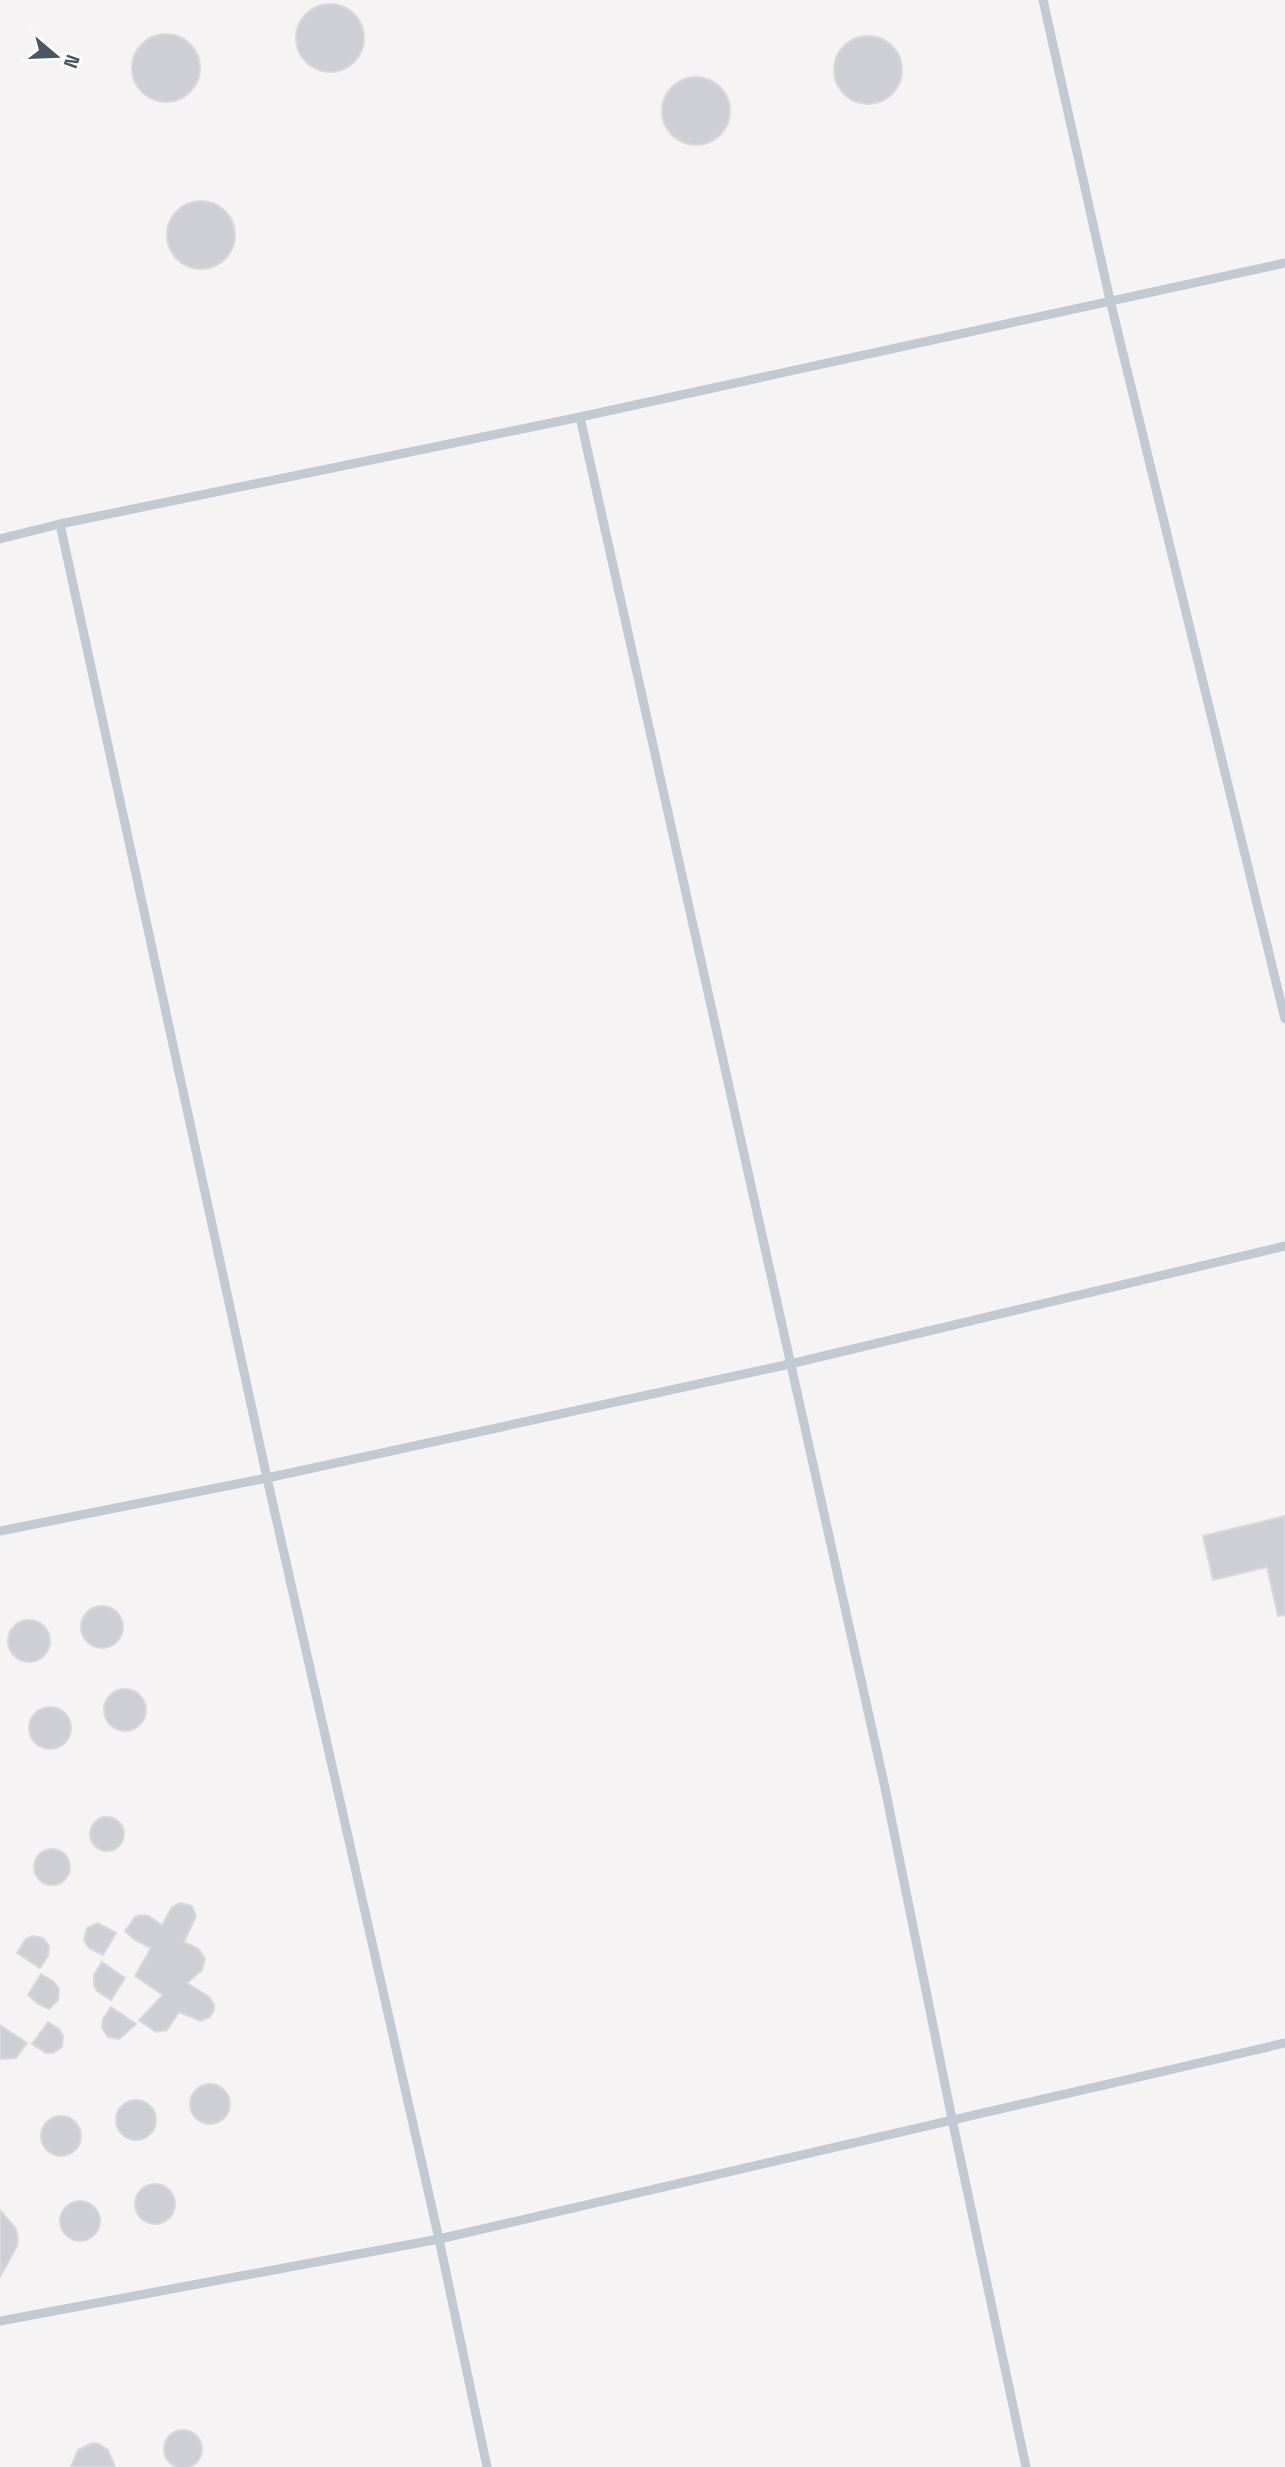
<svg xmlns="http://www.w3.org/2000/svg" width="1285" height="2467" font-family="'Space Grotesk',sans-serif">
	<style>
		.building { fill: #cdcfd5; stroke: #d7d9de; stroke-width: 2 }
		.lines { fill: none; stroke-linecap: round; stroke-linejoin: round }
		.lane { stroke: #c1cad2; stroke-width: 9 }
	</style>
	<rect width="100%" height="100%" fill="#f5f3f3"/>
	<!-- building -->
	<path class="building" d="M296 38a34 34 0 1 1 68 0a34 34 0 1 1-68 0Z
		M132 68a34 34 0 1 1 68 0a34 34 0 1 1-68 0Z
		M834 70a34 34 0 1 1 68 0a34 34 0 1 1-68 0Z
		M662 111a34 34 0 1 1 68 0a34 34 0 1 1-68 0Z
		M167 235a34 34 0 1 1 68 0a34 34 0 1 1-68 0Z
		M1285 1516V1615L1278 1616 1267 1567 1213 1580 1203 1536Z
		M81 1627a21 21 0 1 1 42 0a21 21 0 1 1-42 0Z
		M8 1641a21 21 0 1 1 42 0a21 21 0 1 1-42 0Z
		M104 1710a21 21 0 1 1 42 0a21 21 0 1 1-42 0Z
		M29 1728a21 21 0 1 1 42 0a21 21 0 1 1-42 0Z
		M90 1834a17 17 0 1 1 34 0a17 17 0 1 1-34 0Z
		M34 1867a18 18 0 1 1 36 0a18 18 0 1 1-36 0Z
		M181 1903 192 1906 196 1916 184 1942 199 1949 205 1959 202 1970 187 1983 209 1997 214 2004V2010L210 2017 201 2021 179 2012 167 2030 156 2032 139 2020 163 1995 135 1976 151 1948 135 1940 125 1931 135 1917 141 1915 149 1916 162 1925 172 1907Z
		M98 1923 116 1933 103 1955 89 1948 84 1940 87 1928Z
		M32 1936 43 1938 49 1946 48 1956 40 1968 17 1953 25 1940Z
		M102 1962 125 1978 111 2000 97 1991 94 1985V1975Z
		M41 1974 53 1981 59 1989 58 2000 49 2009 38 2004 28 1995Z
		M111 2007 136 2024 119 2039 108 2037 102 2028 103 2019Z
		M48 2022 59 2029 63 2036 62 2047 53 2053H46L32 2044Z
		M0 2025 27 2043 16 2058 0 2059Z
		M190 2104a20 20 0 1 1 40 0a20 20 0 1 1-40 0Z
		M116 2120a20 20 0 1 1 40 0a20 20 0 1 1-40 0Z
		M41 2136a20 20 0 1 1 40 0a20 20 0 1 1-40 0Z
		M135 2204a20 20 0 1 1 40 0a20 20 0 1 1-40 0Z
		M60 2221a20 20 0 1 1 40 0a20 20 0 1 1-40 0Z
		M0 2210 16 2229 18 2239 17 2246 0 2277Z
		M164 2449a19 19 0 1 1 38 0a19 19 0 1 1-38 0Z
		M92 2443 99 2444 108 2450 115 2467H71L78 2450Z"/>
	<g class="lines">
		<!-- lane -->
		<path class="lane" d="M1043 0 1110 300 1285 1019
			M60 524 267 1478 439 2239 487 2467
			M0 539 60 524 580 417
			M0 1531 267 1478 790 1364 1285 1246
			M0 2321 439 2239 1285 2043
			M1026 2467 952 2119 884 1783 580 417 1285 263"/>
	</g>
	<!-- north arrow -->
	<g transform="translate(56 56) rotate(109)" stroke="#ffffff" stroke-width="5" paint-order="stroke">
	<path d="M0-5L12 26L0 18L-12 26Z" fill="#4a5661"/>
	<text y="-10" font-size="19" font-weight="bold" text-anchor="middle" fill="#4a5661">N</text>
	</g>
</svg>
